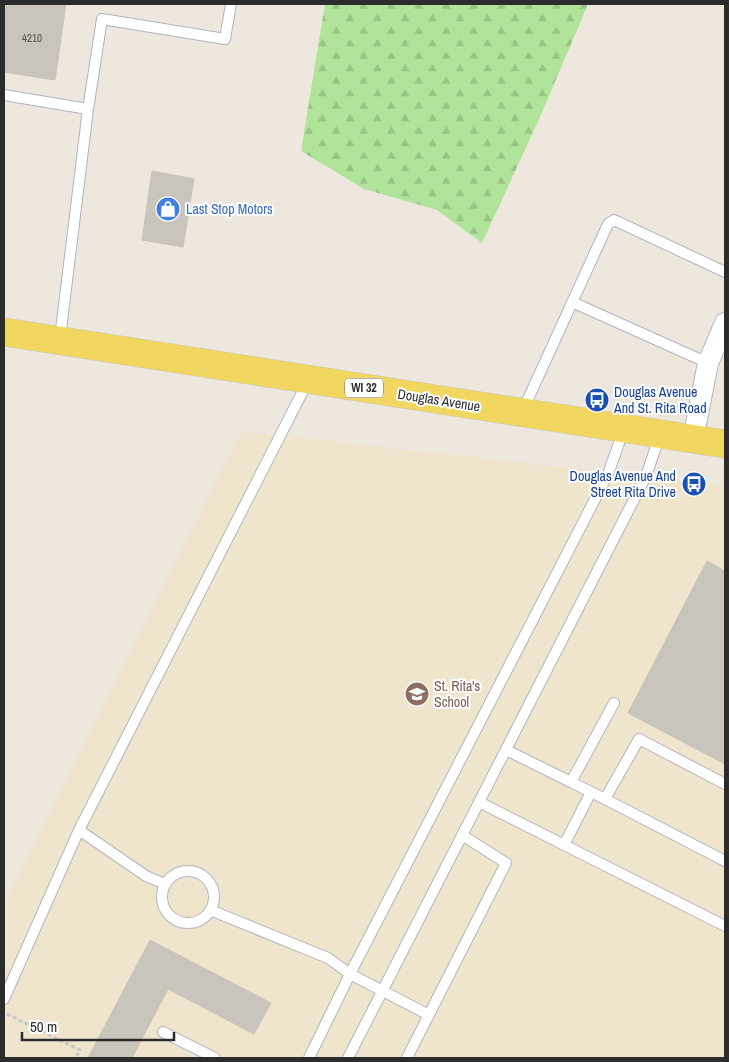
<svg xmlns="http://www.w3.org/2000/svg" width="729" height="1062" font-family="'Archivo Narrow',sans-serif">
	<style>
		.education { fill: #efe5cd }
		.forest { fill: url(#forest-firs) }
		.building { fill: #c9c5bc; stroke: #c9c3b7 }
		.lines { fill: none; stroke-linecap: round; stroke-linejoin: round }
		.lane-casing { stroke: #b2b3bf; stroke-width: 12 }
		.street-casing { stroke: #b2b3bf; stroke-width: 22 }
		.primary-casing { stroke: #c8c8c8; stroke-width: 29 }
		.path { stroke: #c8c8c8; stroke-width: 3; stroke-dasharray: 4 2.5; stroke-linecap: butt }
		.lane { stroke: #fff; stroke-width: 10 }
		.street { stroke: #fff; stroke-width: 20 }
		.primary { stroke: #f1d65f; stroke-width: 28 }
		.labels { text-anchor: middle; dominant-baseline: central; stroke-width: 4; stroke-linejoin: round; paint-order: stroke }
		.number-label { font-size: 11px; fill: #535250 }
		.shield { fill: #fff; stroke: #6b6b6b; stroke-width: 1 }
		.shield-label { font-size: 12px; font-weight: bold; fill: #2c2c2c }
		.shop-label { font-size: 14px; fill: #366cbe; stroke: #fff; text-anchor: start }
		.transit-label { font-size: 14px; fill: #164399; stroke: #fff; text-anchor: start }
		.street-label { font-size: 14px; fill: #2c2c2c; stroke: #fff }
		.education-label { font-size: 14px; fill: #785e54; stroke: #fff; text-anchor: start }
	</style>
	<defs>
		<pattern id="forest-firs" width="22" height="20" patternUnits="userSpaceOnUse" patternTransform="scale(1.25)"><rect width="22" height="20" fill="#b0e49a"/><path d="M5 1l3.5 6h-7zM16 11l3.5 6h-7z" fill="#98c485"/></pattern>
	</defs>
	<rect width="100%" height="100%" fill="#ede7de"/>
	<!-- education -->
	<path class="education" d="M241 431 725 485V1058H4V904Z"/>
	<!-- forest -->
	<path class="forest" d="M325 4H588L540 117 482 243 437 210 364 189 301 151Z"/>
	<!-- building -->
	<path class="building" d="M4 4H66L55 80 4 72Z
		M152 171 194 179 183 247 142 240Z
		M707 561 725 571V764L628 713Z
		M150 940 271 1003 254 1034 168 989 132 1058H88Z"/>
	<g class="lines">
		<defs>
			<path id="lane" d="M4 95 88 109 60 338
				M88 109 102 19 225 39 231 4
				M572 302 708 363
				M523 410 608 224 614 220 725 272
				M614 703 571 782 605 799 639 739 725 784
				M506 750 571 782
				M605 799 725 861
				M479 802 725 926
				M79 830 146 876 165 884
				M564 845 591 792
				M162 897a26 26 0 1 1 52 0a26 26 0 1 1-52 0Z
				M210 910 328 958 350 974 429 1015
				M4 999 79 830 308 381
				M163 1032 215 1058
				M309 1058 350 974 608 474 624 429
				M348 1058 646 476 660 435
				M407 1058 506 863 462 835"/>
			<path id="street" d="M693 439 708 363 725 323"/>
			<path id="primary" d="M4 332 725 444"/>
		</defs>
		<!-- lane casing -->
		<use href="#lane" class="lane-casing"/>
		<!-- street casing -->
		<use href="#street" class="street-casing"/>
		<!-- primary casing -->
		<use href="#primary" class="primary-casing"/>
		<!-- path -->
		<path class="path" d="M7 1014 80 1050 76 1058"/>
		<!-- lane -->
		<use href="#lane" class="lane"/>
		<!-- street -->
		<use href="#street" class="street"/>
		<!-- primary -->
		<use href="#primary" class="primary"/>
	</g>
	<!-- icons -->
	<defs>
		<symbol id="shop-disc" viewBox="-11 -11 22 22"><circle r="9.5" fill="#3f7fe0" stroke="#fff"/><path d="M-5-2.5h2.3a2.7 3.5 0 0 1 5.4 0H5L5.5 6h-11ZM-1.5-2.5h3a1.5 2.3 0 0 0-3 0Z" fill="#fff"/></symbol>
		<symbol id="bus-disc" viewBox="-11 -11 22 22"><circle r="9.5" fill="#1a4fb4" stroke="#fff"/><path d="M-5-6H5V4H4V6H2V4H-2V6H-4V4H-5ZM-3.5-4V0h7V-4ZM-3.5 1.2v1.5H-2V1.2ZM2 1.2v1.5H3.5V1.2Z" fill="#fff"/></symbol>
		<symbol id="school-disc" viewBox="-11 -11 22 22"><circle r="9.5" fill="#8d6e63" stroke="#fff"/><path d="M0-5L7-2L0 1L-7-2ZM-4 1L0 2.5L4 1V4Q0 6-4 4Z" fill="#fff"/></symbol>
	</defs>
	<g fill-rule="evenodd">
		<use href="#shop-disc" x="154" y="195" width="28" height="28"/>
		<use href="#bus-disc" x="583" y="386" width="28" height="28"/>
		<use href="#bus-disc" x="680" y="470" width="28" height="28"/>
		<use href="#school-disc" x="403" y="680" width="28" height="28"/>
	</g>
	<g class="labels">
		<!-- number labels -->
		<g class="number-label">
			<text x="32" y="38">4210</text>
		</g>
		<!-- shield labels -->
		<rect class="shield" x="345" y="378.5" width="38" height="19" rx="4"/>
		<g class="shield-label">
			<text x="364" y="388">WI 32</text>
		</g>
		<!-- shop labels -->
		<g class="shop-label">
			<text x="186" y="209">Last Stop Motors</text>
		</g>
		<!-- transit labels -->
		<g class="transit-label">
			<text x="614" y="392">Douglas Avenue<tspan x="614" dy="16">And St. Rita Road</tspan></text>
			<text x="676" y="476" text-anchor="end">Douglas Avenue And<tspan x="676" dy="16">Street Rita Drive</tspan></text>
		</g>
		<!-- street labels -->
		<g class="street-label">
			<text transform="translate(439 400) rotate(9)">Douglas Avenue</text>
		</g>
		<!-- education labels -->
		<g class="education-label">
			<text x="434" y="686">St. Rita's<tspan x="434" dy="16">School</tspan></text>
		</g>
	</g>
	<!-- border -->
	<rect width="729" height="1062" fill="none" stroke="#2c2c2c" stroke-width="10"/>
	<!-- scale -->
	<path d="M22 1032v8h152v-8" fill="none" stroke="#2c2c2c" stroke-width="2.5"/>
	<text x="30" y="1032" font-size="15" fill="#2c2c2c" stroke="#ffffff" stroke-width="4" paint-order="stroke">50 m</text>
</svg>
